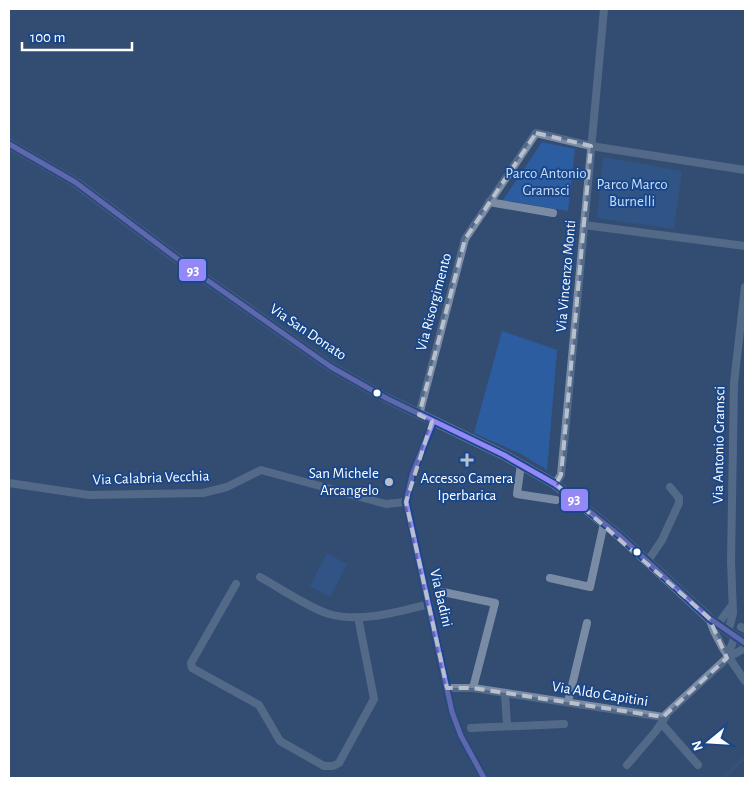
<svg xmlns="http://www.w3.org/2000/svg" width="754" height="787" font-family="'Alegreya Sans',sans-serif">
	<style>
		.green { fill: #2d5da1 }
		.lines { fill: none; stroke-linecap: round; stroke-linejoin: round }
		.stream { stroke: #395a8a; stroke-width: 2.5 }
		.minor { stroke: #7a8ca5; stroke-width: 8 }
		.major { stroke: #798aa3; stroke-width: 10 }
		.bus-1-casing { stroke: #1a478a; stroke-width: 9 }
		.bus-1 { stroke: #9488f6; stroke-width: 5 }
		.marked { fill: none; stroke: #b8c0cd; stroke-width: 4; stroke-dasharray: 10 6; stroke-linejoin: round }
		.bus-dot { fill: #fff; stroke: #1a478a; stroke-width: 2 }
		.poi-dot { fill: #b8c0cd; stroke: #1a478a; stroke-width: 2 }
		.labels { text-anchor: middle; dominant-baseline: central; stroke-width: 4; stroke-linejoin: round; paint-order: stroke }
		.park-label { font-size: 15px; fill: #c9defa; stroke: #1a478a }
		.street-label { font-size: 15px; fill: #fff; stroke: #1a478a }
		.poi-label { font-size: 15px; fill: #fff; stroke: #1a478a; text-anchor: end }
		.line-badge { stroke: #1a478a; stroke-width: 2 }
		.badge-label { font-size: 14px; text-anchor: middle; font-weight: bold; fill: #fff }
	</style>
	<rect width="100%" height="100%" fill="#334c71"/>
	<!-- green -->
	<path class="green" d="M542 142 575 149 568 211 503 200Z
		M603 157 682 171 674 229 597 218Z
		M502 331 557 350 547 470 521 454 474 433Z
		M327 553 347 564 330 597 310 586Z"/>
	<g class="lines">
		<!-- stream -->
		<path class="stream" d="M723 778 745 758"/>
		<!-- minor -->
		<path class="minor" d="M489 202 553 213
			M584 225 745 246
			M419 415 465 239 536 133 591 146 745 170
			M433 422 412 475 406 502 452 712 461 736 484 778
			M521 464 517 494 556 500
			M9 483 89 495 203 493 227 487 261 470 386 504 406 502
			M555 484 561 475 564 444 604 9
			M647 562 662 540 679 503V498L670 487
			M260 577C280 588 309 608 329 614 361 623 397 612 429 604
			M550 578 590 587 604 523
			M236 584 191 663 192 668 259 705 280 741 324 766H333L339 763 374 699 358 617
			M443 592 495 603 473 688
			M709 618C717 643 731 660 745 681
			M718 624 732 605
			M741 627 745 629
			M726 630 730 625 733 613 731 561 734 383 745 287
			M727 658 735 636
			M447 688H473L663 717 727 658 745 648
			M505 693 507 726
			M568 702 587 623
			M662 724 698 765
			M471 728 564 724
			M627 765 656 731 666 716"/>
		<!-- major -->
		<path class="major" d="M9 144 75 182 187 266 331 367 386 398 504 455 555 484 620 536 709 618 745 643"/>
		<defs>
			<path id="bus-1" d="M9 144 75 182 187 266 331 367 386 398 504 455 555 484 620 536 709 618 745 643
				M433 422 412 475 406 502 452 712 461 736 484 778"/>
		</defs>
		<!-- bus-1 casing -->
		<use href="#bus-1" class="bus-1-casing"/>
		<!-- bus-1 -->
		<use href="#bus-1" class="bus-1"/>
	</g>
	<!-- marked area -->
	<path d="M0 0H754V787H0ZM536 133 591 146 564 444 561 475 556 484 709 618 727 658 663 717 473 688H447L406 502 432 421 419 415 465 239Z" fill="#334c71" fill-opacity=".55" fill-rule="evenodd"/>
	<path class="marked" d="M536 133 591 146 564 444 561 475 556 484 709 618 727 658 663 717 473 688H447L406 502 432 421 419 415 465 239Z"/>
	<!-- markers -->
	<g class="bus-dot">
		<circle cx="377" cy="393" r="4.5"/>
		<circle cx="637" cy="552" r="4.5"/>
	</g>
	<g class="poi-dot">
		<path d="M464.5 452.5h5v5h5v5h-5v5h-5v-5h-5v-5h5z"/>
		<circle cx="389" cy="482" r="5"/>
	</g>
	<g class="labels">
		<!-- park labels -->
		<g class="park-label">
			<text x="546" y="173">Parco Antonio<tspan x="546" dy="17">Gramsci</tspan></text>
			<text x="632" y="184">Parco Marco<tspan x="632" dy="17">Burnelli</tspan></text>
		</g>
		<!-- street labels -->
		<g class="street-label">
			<text transform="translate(566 276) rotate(-85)">Via Vincenzo Monti</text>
			<text transform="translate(434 302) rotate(-75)">Via Risorgimento</text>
			<text transform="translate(308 332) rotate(34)">Via San Donato</text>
			<text transform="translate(719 445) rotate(-89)">Via Antonio Gramsci</text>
			<text transform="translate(151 478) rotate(-2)">Via Calabria Vecchia</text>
			<text transform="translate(441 598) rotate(77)">Via Badini</text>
			<text transform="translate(600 694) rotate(9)">Via Aldo Capitini</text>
		</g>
		<!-- poi labels -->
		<g class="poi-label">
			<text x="379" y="473">San Michele<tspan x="379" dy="17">Arcangelo</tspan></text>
			<text x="467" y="478" text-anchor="middle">Accesso Camera<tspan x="467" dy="17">Iperbarica</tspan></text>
		</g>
	</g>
	<g class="line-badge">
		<rect x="178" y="258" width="29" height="24" rx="5" fill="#9488f6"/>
		<rect x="560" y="488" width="29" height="24" rx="5" fill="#9488f6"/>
	</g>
	<g class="badge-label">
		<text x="193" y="275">93</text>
		<text x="574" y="504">93</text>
	</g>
	<!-- border -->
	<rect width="754" height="787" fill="none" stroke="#ffffff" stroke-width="20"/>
	<!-- north arrow -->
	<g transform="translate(709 742) rotate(252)" stroke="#1a478a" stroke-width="4" paint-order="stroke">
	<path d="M0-4L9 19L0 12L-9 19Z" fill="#ffffff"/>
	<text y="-8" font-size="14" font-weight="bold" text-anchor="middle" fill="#ffffff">N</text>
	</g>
	<!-- scale -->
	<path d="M22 42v8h110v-8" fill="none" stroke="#ffffff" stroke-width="2.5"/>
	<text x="30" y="42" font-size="15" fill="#ffffff" stroke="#1a478a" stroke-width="4" paint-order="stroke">100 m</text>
</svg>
